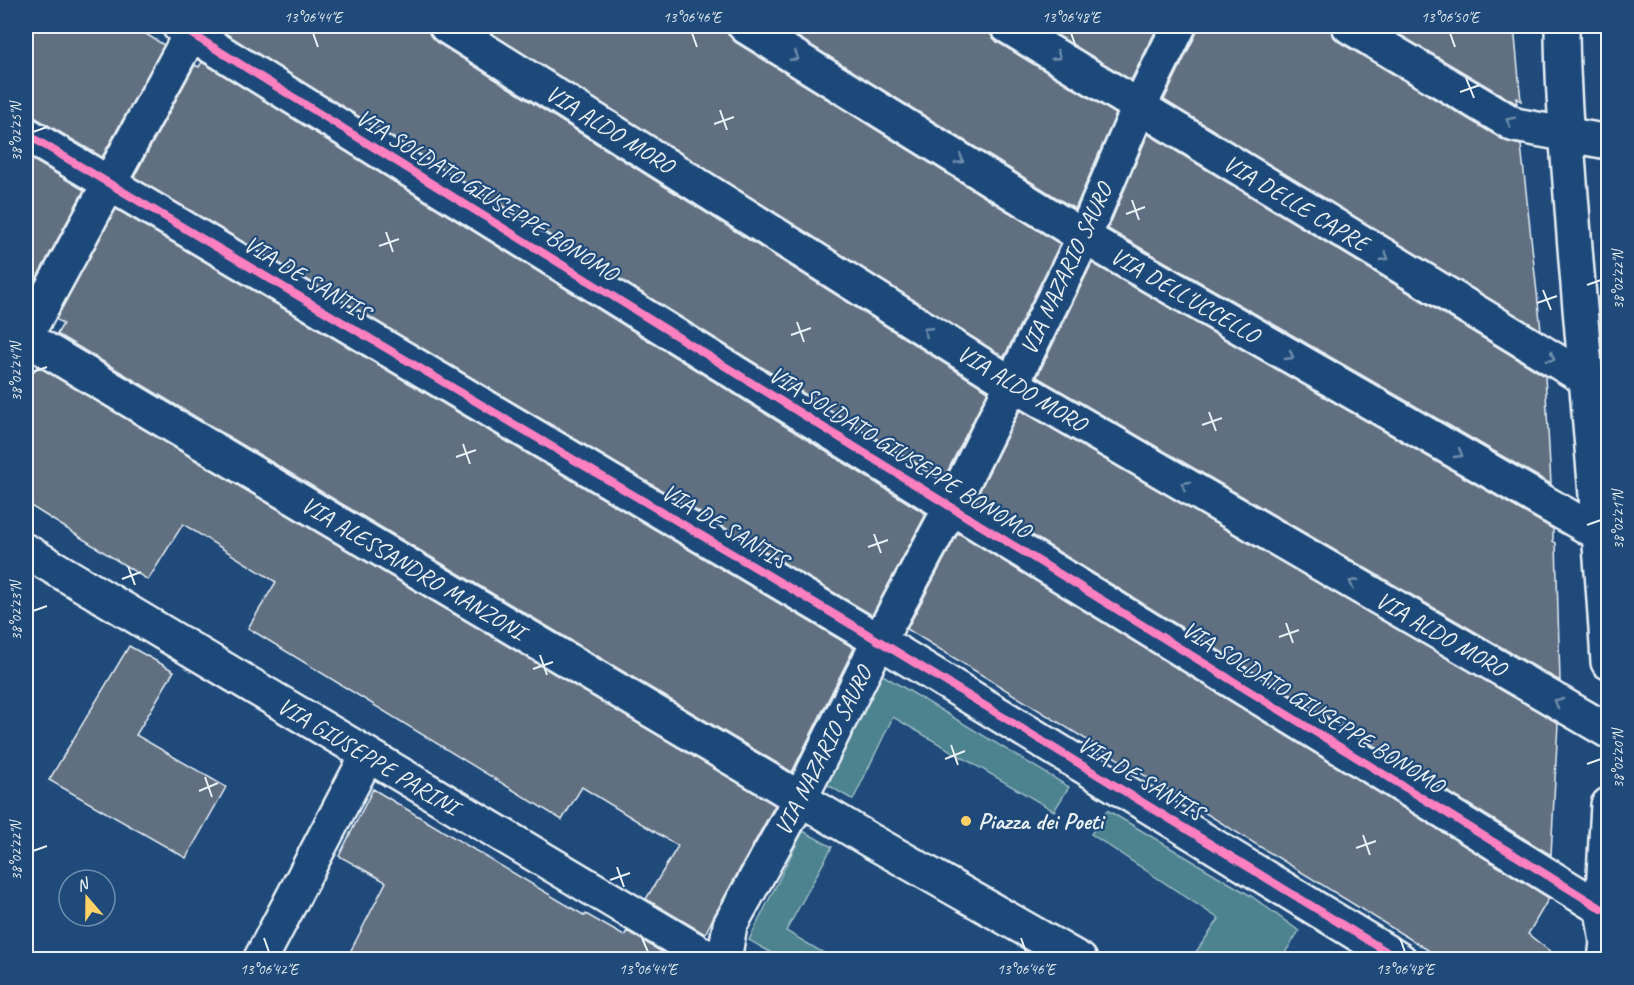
<svg xmlns="http://www.w3.org/2000/svg" width="1634" height="985" font-family="Caveat,sans-serif">
	<style>
		.green { fill: #4d828f; stroke: #9abac4; stroke-width: 1.5 }
		.building { fill: #616f81; stroke: #e8f1f8; stroke-width: 1.5 }
		.lines { fill: none; stroke-linecap: round; stroke-linejoin: round }
		.minor-casing { stroke: #e8f1f8; stroke-width: 38 }
		.minor { stroke: #1f4a7a; stroke-width: 33 }
		.cycleway-casing { stroke: #1f4a7a; stroke-width: 11 }
		.cycleway { stroke: #ff80c0; stroke-width: 8 }
		.oneway { stroke: #6f8dac }
		.ticks { fill: none; stroke: #e8f1f8; stroke-width: 2 }
		.poi-dot { fill: #ffd166; stroke: #1f4a7a; stroke-width: 2 }
		.labels { text-anchor: middle; dominant-baseline: central; stroke-width: 4.5; stroke-linejoin: round; paint-order: stroke }
		.street-label { font-size: 24px; fill: #e8f1f8; stroke: #1f4a7a }
		.poi-label { font-size: 24px; font-weight: bold; fill: #e8f1f8; stroke: #1f4a7a; text-anchor: start }
		.neatline { fill: none; stroke: #e8f1f8; stroke-width: 2 }
		.ticks-label { font-size: 15px; text-anchor: middle; fill: #e8f1f8 }
	</style>
	<rect width="100%" height="100%" fill="#1f4a7a"/>
	<filter id="ink" filterUnits="userSpaceOnUse"><feTurbulence type="fractalNoise" baseFrequency=".0167" numOctaves="2"/><feDisplacementMap in="SourceGraphic" scale="12" xChannelSelector="R" yChannelSelector="G"/><feConvolveMatrix kernelMatrix="1 2 1 2 8 2 1 2 1" color-interpolation-filters="sRGB"/></filter>
	<g filter="url(#ink)">
		<!-- green -->
		<path class="green" d="M881 674 1069 787 1054 811 893 717 853 800 826 784Z
			M1107 810 1251 896 1299 931 1281 959H1191L1219 919 1091 834Z
			M803 831 832 847 786 931 834 959H782L749 940Z"/>
		<!-- building -->
		<path class="building" d="M26 26H133L164 45 102 157 36 118 26 115Z
			M223 26H427L430 35 436 42 988 391 943 480 220 30Z
			M480 26H726L728 34 735 42 1060 244 1004 357Z
			M780 26H988L990 34 997 42 1116 114 1075 209Z
			M1042 26H1158L1131 80Z
			M1198 26H1330L1332 35 1339 42 1505 141 1521 145 1541 330 1164 100 1196 34Z
			M1385 26H1514L1521 101 1516 98 1517 104Z
			M202 62 926 514 872 615 134 177 195 65 199 67Z
			M1148 134 1545 376 1551 484 1108 229Z
			M26 156 84 190 26 298Z
			M116 209 854 648 792 772 57 334 63 324 56 319Z
			M1092 263 1553 529V541L1556 543 1560 681 1037 377Z
			M37 366 775 805 714 916 705 934 646 899 678 846 582 787 562 820 248 628 276 582 183 524 148 580 26 503V384Z
			M1020 410 1558 723 1551 855 975 500Z
			M958 533 1549 898 1528 934 1561 960H1444L907 629Z
			M129 646 174 671 136 735 226 787 186 858 49 780Z
			M373 789 585 916 586 914 624 936 627 931 675 960H346L386 882 339 856Z"/>
		<g class="lines">
			<defs>
				<path id="minor" d="M179 26 951 507 1602 909
					M446 26 1012 384 1608 731
					M745 26 1084 237 1601 535
					M1007 26 1586 379
					M1349 26 1515 125 1608 142
					M1562 26C1562 95 1569 165 1574 235 1585 377 1600 519 1608 662
					M26 134 879 641 1400 960
					M26 336 195 26
					M26 338 873 842 1080 960
					M26 551 712 960
					M260 960 367 756
					M724 960 730 925 800 799 879 641 951 507 1012 384 1084 237 1139 107 1179 26
					M1605 960 1607 942 1602 909 1608 805"/>
			</defs>
			<!-- minor casing -->
			<use href="#minor" class="minor-casing"/>
			<!-- minor -->
			<use href="#minor" class="minor"/>
			<defs>
				<path id="cycleway" d="M179 26 951 507 1602 909
					M26 134 879 641 1400 960"/>
			</defs>
			<!-- cycleway casing -->
			<use href="#cycleway" class="cycleway-casing"/>
			<!-- cycleway -->
			<use href="#cycleway" class="cycleway"/>
		</g>
		<!-- one-way arrows -->
		<defs><path id="oneway-chevron" d="M-2-3.5L2.5 0L-2 3.5" fill="none" stroke-width="1.6" stroke-linecap="round" stroke-linejoin="round" transform="scale(1.5)"/></defs>
		<g class="oneway">
			<use href="#oneway-chevron" transform="translate(1057 56) rotate(32)"/>
			<use href="#oneway-chevron" transform="translate(795 57) rotate(32)"/>
			<use href="#oneway-chevron" transform="translate(1510 121) rotate(-154)"/>
			<use href="#oneway-chevron" transform="translate(960 160) rotate(32)"/>
			<use href="#oneway-chevron" transform="translate(1385 257) rotate(31)"/>
			<use href="#oneway-chevron" transform="translate(927 331) rotate(-148)"/>
			<use href="#oneway-chevron" transform="translate(1290 356) rotate(30)"/>
			<use href="#oneway-chevron" transform="translate(1551 358) rotate(31)"/>
			<use href="#oneway-chevron" transform="translate(1459 454) rotate(30)"/>
			<use href="#oneway-chevron" transform="translate(1185 485) rotate(-150)"/>
			<use href="#oneway-chevron" transform="translate(1353 583) rotate(-150)"/>
			<use href="#oneway-chevron" transform="translate(1558 702) rotate(-150)"/>
		</g>
	</g>
	<!-- ticks -->
	<path class="ticks" d="M313 33 318 47M692 33 697 47M1071 33 1076 47M1450 33 1455 47M1466 78 1474 98M1460 92 1480 85M720 110 727 130M714 124 734 117M33 132 47 127M1132 200 1139 220M1126 214 1145 207M386 232 393 252M379 246 399 239M1587 285 1601 280M1543 290 1551 310M1537 303 1557 296M797 322 804 342M791 335 811 328M33 372 47 367M1209 412 1216 431M1202 425 1222 418M463 444 470 464M456 457 476 450M1587 525 1601 520M874 534 881 553M868 547 888 540M128 566 135 585M122 579 141 572M33 611 47 606M1286 623 1293 643M1279 637 1299 630M540 655 547 675M533 669 553 662M951 745 958 765M945 759 965 751M1587 764 1601 759M205 777 212 797M199 791 218 783M1363 835 1370 855M1356 848 1376 841M33 851 47 846M617 867 624 887M610 880 630 873M264 938 269 952M642 938 648 952M1021 938 1026 952M1400 938 1405 952"/>
	<!-- markers -->
	<circle class="poi-dot" cx="966" cy="821" r="6"/>
	<g class="labels">
		<!-- street labels -->
		<g class="street-label">
			<text transform="translate(610 129) rotate(32)">VIA ALDO MORO</text>
			<text transform="translate(487 195) rotate(32)">VIA SOLDATO GIUSEPPE BONOMO</text>
			<text transform="translate(1296 203) rotate(31)">VIA DELLE CAPRE</text>
			<text transform="translate(1066 269) rotate(-65)">VIA NAZARIO SAURO</text>
			<text transform="translate(307 278) rotate(31)">VIA DE SANTIS</text>
			<text transform="translate(1185 295) rotate(30)">VIA DELL'UCCELLO</text>
			<text transform="translate(1022 388) rotate(31)">VIA ALDO MORO</text>
			<text transform="translate(900 452) rotate(32)">VIA SOLDATO GIUSEPPE BONOMO</text>
			<text transform="translate(725 526) rotate(31)">VIA DE SANTIS</text>
			<text transform="translate(413 568) rotate(31)">VIA ALESSANDRO MANZONI</text>
			<text transform="translate(1441 634) rotate(30)">VIA ALDO MORO</text>
			<text transform="translate(1313 707) rotate(32)">VIA SOLDATO GIUSEPPE BONOMO</text>
			<text transform="translate(823 751) rotate(-63)">VIA NAZARIO SAURO</text>
			<text transform="translate(368 756) rotate(31)">VIA GIUSEPPE PARINI</text>
			<text transform="translate(1141 778) rotate(31)">VIA DE SANTIS</text>
		</g>
		<!-- poi labels -->
		<g class="poi-label">
			<text x="978" y="821">Piazza dei Poeti</text>
		</g>
	</g>
	<!-- margin -->
	<rect width="1634" height="985" fill="none" stroke="#1f4a7a" stroke-width="66"/>
	<!-- north arrow -->
	<g transform="translate(87 898) rotate(340)"><circle r="28" fill="#1f4a7a" stroke="#6f8dac" stroke-width="1.5"/>
	<path d="M0-4.5L10 22L0 15L-10 22Z" fill="#ffd166"/>
	<text y="-9" font-size="16" font-weight="bold" text-anchor="middle" fill="#e8f1f8">N</text>
	</g>
	<rect x="33" y="33" width="1568" height="919" class="neatline"/>
	<g class="ticks-label">
		<text x="313" y="22">13°06'44"E</text>
		<text x="692" y="22">13°06'46"E</text>
		<text x="1071" y="22">13°06'48"E</text>
		<text x="1450" y="22">13°06'50"E</text>
		<text transform="translate(16 132) rotate(-90)" y="5">38°02'25"N</text>
		<text transform="translate(1618 280) rotate(-90)" y="5">38°02'22"N</text>
		<text transform="translate(16 372) rotate(-90)" y="5">38°02'24"N</text>
		<text transform="translate(1618 520) rotate(-90)" y="5">38°02'21"N</text>
		<text transform="translate(16 611) rotate(-90)" y="5">38°02'23"N</text>
		<text transform="translate(1618 759) rotate(-90)" y="5">38°02'20"N</text>
		<text transform="translate(16 851) rotate(-90)" y="5">38°02'22"N</text>
		<text x="269" y="974">13°06'42"E</text>
		<text x="648" y="974">13°06'44"E</text>
		<text x="1026" y="974">13°06'46"E</text>
		<text x="1405" y="974">13°06'48"E</text>
	</g>
</svg>
